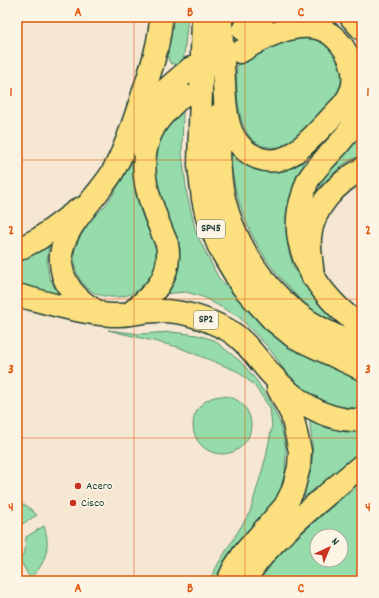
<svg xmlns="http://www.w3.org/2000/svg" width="379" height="598" font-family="Dekko,sans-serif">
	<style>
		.green { fill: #95dcaa; stroke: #5a8c6f; fill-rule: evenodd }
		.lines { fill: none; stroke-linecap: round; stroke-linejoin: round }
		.major-casing { stroke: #1f3d34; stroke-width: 25 }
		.highway-casing { stroke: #1f3d34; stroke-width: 25 }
		.major { stroke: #fce080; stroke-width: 22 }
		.highway { stroke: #fce080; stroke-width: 22 }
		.grid { fill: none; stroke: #de580e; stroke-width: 1; stroke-opacity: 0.55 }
		.poi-dot { fill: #c8321e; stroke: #fcf5e5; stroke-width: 1.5 }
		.labels { text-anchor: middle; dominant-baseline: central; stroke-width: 3; stroke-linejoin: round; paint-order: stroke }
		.shield { fill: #fcf5e5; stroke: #617469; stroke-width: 1 }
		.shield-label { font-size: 11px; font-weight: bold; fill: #1f3d34 }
		.poi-label { font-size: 12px; fill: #1f3d34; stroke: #fcf5e5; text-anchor: start }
		.neatline { fill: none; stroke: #de580e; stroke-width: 1.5 }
		.grid-label { font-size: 13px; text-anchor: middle; font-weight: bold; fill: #de580e }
	</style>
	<rect width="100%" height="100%" fill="#f6e7d3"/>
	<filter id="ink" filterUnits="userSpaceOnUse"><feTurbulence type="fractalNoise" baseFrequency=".025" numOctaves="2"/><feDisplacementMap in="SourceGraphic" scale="8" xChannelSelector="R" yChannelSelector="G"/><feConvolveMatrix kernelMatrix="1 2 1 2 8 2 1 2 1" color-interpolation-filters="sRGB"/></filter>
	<g filter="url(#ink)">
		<!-- green -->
		<path class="green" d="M171 17H188L183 63 177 65 170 63 165 50Z
			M302 37C317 38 325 39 334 52 342 63 344 68 342 83 340 98 326 110 316 119 307 127 294 144 283 147 278 148 273 147 268 147 235 143 236 89 237 65L248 58 283 41Z
			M180 110H183L182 153 187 195 196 233 218 277 251 313 278 339 321 363 362 381V409L344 407 327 403 305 392 283 368 269 348 239 317 203 297 186 292 161 294 178 265 180 249 172 226 158 195 155 181 156 150 168 122Z
			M362 134V155C354 158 346 162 339 168 332 174 328 182 320 186L319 185 320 180Z
			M140 143C145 168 151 192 156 217 158 226 162 238 162 247 161 252 159 269 156 273 130 314 66 301 75 247 78 226 99 216 110 199 122 181 131 162 140 143Z
			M231 149 276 170 291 168 306 161H307C293 191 282 212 288 246 290 256 292 266 298 275 308 289 321 301 332 314V319C319 317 309 307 299 298 258 259 233 207 230 151Z
			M49 244 47 263 49 277 59 296 17 289V260Z
			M108 330 140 334 171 332 197 335 214 340 241 362 256 380 269 400 280 423 286 448 285 474 278 497 235 550 216 581H209L218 564 250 512 266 457 272 426 270 408 254 385 237 371 178 347Z
			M193 425a29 29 0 1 1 58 0a29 29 0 1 1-58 0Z
			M310 419 362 430V450L312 492 301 498C304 486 310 475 312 462 314 448 310 433 310 419Z
			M362 481V581H259L279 555 311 525ZM317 536H341V560H317Z
			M17 502 27 506 37 515 19 526 17 525Z
			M44 526C51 545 46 565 30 578L20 560 25 550 26 537Z"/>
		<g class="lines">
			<defs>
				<path id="major" d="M203 17 199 165 203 199 207 217 220 249 242 286 273 320 294 337 362 369
					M351 17 362 29
					M221 22C222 42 223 62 224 83 225 99 225 115 231 131 236 143 246 153 258 158 271 163 285 160 295 152 313 139 328 120 343 105 347 100 350 95 352 89 359 63 338 29 311 27 288 25 259 40 240 52
					M243 30 263 17
					M220 114C220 133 218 153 220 172 224 229 261 291 310 322 326 332 344 340 362 347
					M362 114C354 125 346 135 338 145 327 157 316 167 308 180 306 185 304 190 303 195 284 248 320 297 362 327
					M138 120C153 100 172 84 191 68
					M17 250 40 238 79 209
					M17 295C48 303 79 313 112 315 127 316 142 311 157 311 181 310 205 318 226 329 245 339 257 359 271 374 294 400 326 423 362 420
					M98 312C76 300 59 282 61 255 64 226 97 197 112 173 126 149 134 120 143 94 151 69 160 43 161 17
					M129 314C153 295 173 277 167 244 152 208 132 166 154 127 161 115 172 105 183 95
					M228 581 234 568 244 553 285 506 293 490 299 467 300 451 292 415 278 388"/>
				<path id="highway" d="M313 277C312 264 309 250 310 237 313 207 337 183 362 169
					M245 581C256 560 273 544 290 527 313 506 338 485 362 465"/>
			</defs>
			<!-- major casing -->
			<use href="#major" class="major-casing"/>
			<!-- highway casing -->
			<use href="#highway" class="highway-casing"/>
			<!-- major -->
			<use href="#major" class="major"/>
			<!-- highway -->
			<use href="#highway" class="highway"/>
		</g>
	</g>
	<!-- grid -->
	<path class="grid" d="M134 17V581M245 17V581M17 160H362M17 299H362M17 438H362"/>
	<!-- markers -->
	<g class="poi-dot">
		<circle cx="78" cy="486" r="4"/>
		<circle cx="73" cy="503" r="4"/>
	</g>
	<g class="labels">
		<!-- shield labels -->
		<g class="shield">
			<rect x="197" y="220" width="28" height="18" rx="3"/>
			<rect x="194" y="311" width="24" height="18" rx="3"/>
		</g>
		<g class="shield-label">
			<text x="211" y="229">SP45</text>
			<text x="206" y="320">SP2</text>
		</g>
		<!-- poi labels -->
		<g class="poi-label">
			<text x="86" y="486">Acero</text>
			<text x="81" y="503">Cisco</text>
		</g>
	</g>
	<!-- margin -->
	<rect width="379" height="598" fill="none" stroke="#fcf5e5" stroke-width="44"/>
	<!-- north arrow -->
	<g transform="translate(329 548) rotate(44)"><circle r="19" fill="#fcf5e5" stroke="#a4ab9e"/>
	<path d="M0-3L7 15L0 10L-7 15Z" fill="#c8321e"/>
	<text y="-6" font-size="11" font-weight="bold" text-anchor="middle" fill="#1f3d34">N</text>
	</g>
	<rect x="22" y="22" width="335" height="554" class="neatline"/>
	<g class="grid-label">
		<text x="78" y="16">A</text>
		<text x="190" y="16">B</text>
		<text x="301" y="16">C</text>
		<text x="11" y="96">1</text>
		<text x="368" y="96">1</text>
		<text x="11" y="234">2</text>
		<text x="368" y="234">2</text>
		<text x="11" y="373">3</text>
		<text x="368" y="373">3</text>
		<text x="11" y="511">4</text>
		<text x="368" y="511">4</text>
		<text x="78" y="592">A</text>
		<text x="190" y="592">B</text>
		<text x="301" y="592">C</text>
	</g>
</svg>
